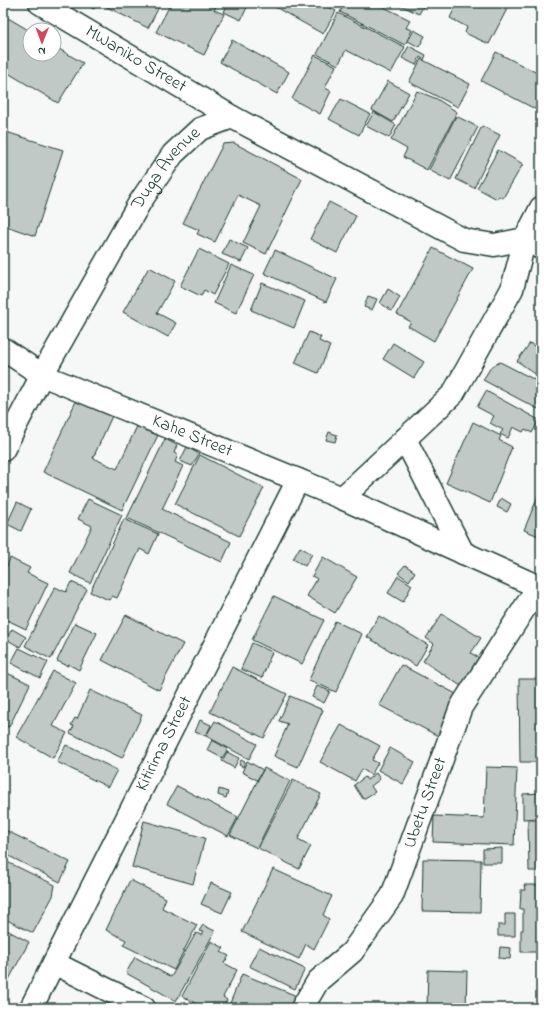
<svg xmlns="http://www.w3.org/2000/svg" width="544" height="1011" font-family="'Indie Flower',sans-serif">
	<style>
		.building { fill: #c0c9c6; stroke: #1f3d34 }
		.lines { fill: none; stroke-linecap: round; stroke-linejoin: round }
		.minor-casing { stroke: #1f3d34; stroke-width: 25 }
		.minor { stroke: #fff; stroke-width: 22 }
		.labels { text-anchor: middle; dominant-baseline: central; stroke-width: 4; stroke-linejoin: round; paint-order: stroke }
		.street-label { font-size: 18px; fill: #1f3d34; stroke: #fff }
	</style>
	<rect width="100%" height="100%" fill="#f6f7f7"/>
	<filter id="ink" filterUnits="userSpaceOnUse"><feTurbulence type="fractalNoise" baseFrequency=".025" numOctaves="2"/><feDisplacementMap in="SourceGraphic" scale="8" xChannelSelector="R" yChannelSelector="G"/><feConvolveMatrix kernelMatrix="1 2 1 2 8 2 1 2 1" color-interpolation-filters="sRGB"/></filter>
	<g filter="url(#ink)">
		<!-- building -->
		<path class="building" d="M89 3H96L97 4 94 9 88 6Z
			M104 3H161L148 28 103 5Z
			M171 3H218L214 10 224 14 204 55 156 32Z
			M228 3H249L241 20 224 12Z
			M268 3H321L336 11 323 34Z
			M328 3H340L337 8Z
			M345 3H376L410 20 406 28 412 30 405 45 340 12Z
			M396 3H425L419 14Z
			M457 3H510L489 44 465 33 467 27 450 18Z
			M338 13 405 47 391 73 346 50 338 65 317 54Z
			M3 15 30 31V54H54V46L83 63 58 103 3 70Z
			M414 30 425 36 419 47 408 41Z
			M232 40 289 72 277 94 220 62Z
			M409 46 426 55 424 60 420 57 416 65 402 58Z
			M496 52 539 74 541 70V112L481 81Z
			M315 55 336 66 325 88 331 91 320 114 292 99Z
			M421 59 470 84 458 107 409 82Z
			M388 81 409 93 393 122 372 110Z
			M417 91 437 99 457 112 427 170 403 157 407 149 391 140Z
			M341 99 370 114 359 135 329 119Z
			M374 112 396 125 389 138 366 126Z
			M456 116 478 127 450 181 429 170Z
			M482 126 500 135 474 188 456 179Z
			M3 131 63 150 35 236 3 225Z
			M234 143 302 179 266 254 243 243 261 206 238 195 215 242 197 234 199 230 183 223 223 144Z
			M498 150 523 164 503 198 499 196 497 199 477 188Z
			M329 202 356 216 337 253 310 239Z
			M229 239 248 248 241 262 222 254Z
			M433 248 473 269 434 341 408 326 411 322 397 314Z
			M199 249 229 264 213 295 204 290 201 296 180 286Z
			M275 250 337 279 326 302 264 273Z
			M231 265 254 275 236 313 214 303Z
			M149 267 175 281 157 313 176 323 168 337 123 312Z
			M262 283 305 301 294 328 251 310Z
			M388 289 400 297 392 311 380 303Z
			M368 296 377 299 372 310 364 307Z
			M309 332 321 337 319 341 330 346 318 373 295 363Z
			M393 343 424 362 414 378 383 359Z
			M530 343 541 351V378L517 361Z
			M500 362 541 383V403L538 409 483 380 491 367Z
			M486 391 539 420 532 433 525 429 523 432 513 427 508 438 500 434 503 430 490 423 494 416 477 407Z
			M77 399 112 416 93 458 117 469 138 424 159 433 122 510 43 472Z
			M473 422 501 436 499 440 512 447 490 503 446 483Z
			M329 432 337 435 335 442 326 440Z
			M165 439 177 445 174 453 178 455 175 462 183 466 162 509 231 542 222 562 127 518Z
			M187 447 199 454 192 466 180 461Z
			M200 455 264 488 239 536 175 504Z
			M541 489V537L524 530Z
			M501 498 511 504 507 512 497 507Z
			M88 499 122 515 90 583 70 573 92 526 78 519Z
			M17 502 31 509 21 531 7 524Z
			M124 519 158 534 149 554 140 549 117 598 112 596 109 600 90 592Z
			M300 547 312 554 305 566 293 559Z
			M323 557 357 577 335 613 307 596 317 579 312 576Z
			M10 558 30 568 27 573 48 583 26 629 3 618V564L7 566Z
			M405 565 415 572 409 581 398 573Z
			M398 576 412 585 403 602 388 593Z
			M71 582 87 589 51 659 25 646 55 587 66 592Z
			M274 596 324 620 302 664 252 640Z
			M442 614 481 638 471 653 479 658 461 686 423 661 434 644 426 638Z
			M126 615 183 644 159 690 102 660Z
			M379 616 428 645 416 666 367 637Z
			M335 621 362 634 336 692 309 680Z
			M75 623 97 633 79 670 68 664V666L57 661Z
			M12 629 26 637 20 647 6 639Z
			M3 642 8 644 3 653Z
			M252 643 272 652 262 678 241 669Z
			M19 648 48 662 40 678 11 663Z
			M401 665 460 696 438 736 379 705Z
			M232 667 287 694 264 738 210 712Z
			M3 671 30 684 9 727 3 725Z
			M53 671 76 683 53 726 67 733 53 758 16 737Z
			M519 679H541V762H520Z
			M317 686 330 691 324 703 312 697Z
			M90 690 142 715 122 758 70 733 74 726 71 725 75 718 77 719Z
			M290 696 323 710 298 767 274 756 288 724 279 721Z
			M200 720 211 725 206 736 195 732Z
			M215 721 257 744 249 759 206 736Z
			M341 725 380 746 372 760 378 763 371 775 362 769 355 781 320 762Z
			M212 740 228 749 222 758 207 750Z
			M66 745 117 770 108 787 57 762Z
			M390 748 415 762 403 784 378 770Z
			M227 752 239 758 234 768 222 761Z
			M241 760 245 762 243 767 239 765Z
			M247 761 263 770 257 780 242 772Z
			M486 767 517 768 514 845 433 842 434 816 484 818Z
			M264 768 290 781 257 848 230 835Z
			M376 773 380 779 371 786 375 792 363 799 354 785 365 777 367 780Z
			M293 780 321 794 298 839 311 846 299 869 258 848Z
			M177 786 238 817 228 836 167 804Z
			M219 789 228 792 226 798 218 795Z
			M541 793V818L523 819V794Z
			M528 820H541V871H529Z
			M144 821 205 838 193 884 132 867Z
			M3 829 70 862 60 882 3 853Z
			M502 848V863H483V849Z
			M423 859 481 860 480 912 422 911Z
			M3 860 55 885 53 896 33 933 3 918Z
			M273 869 332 896 323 915 329 919 314 949 306 944 299 959 242 932Z
			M130 880 166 898 162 908 197 925 174 970 123 945 126 940 106 930Z
			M211 883 232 892 222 913 201 904Z
			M524 885H539V889H541V952H521V930H523V909H520L521 890H525Z
			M505 914H515V936H498V925H505Z
			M203 925 215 931 176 1001 126 973 135 957 171 977 196 933 201 935 203 932 199 931Z
			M3 928 29 942 6 985 3 983Z
			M211 941 224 948 221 952 229 956 224 963 237 970 223 997 227 1000 223 1008H204L182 996Z
			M259 947 305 969 295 989 249 966Z
			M500 947 511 948 510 959 499 958Z
			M428 970 467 971 466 1008H427Z
			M242 974 297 996 292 1008H228Z"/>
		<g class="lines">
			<defs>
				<g id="minor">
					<path id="s1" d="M40 3 232 117"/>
					<path id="s2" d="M3 349 42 375 342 498 453 394 512 289 525 239 541 248"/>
					<path d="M405 439 463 553"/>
					<path id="s3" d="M3 450 42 375 140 202 173 154 200 129 232 117 464 240 494 245 525 239 541 208"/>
					<path d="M342 498 541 588"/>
					<path d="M54 963 144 1008"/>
					<path id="s4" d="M31 1008 298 480"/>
					<path id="s5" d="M302 1008 318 981 352 952 392 896 461 707 538 587"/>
				</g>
			</defs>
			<!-- minor casing -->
			<use href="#minor" class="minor-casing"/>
			<!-- minor -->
			<use href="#minor" class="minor"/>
		</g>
	</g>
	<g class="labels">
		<!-- street labels -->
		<g class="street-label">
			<text stroke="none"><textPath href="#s1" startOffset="111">MWaniko Street</textPath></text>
			<text stroke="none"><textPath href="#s3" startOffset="326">Duga Avenue</textPath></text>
			<text stroke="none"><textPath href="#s2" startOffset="209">Kahe Street</textPath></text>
			<text stroke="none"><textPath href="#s4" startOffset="296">Kitirima Street</textPath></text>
			<text stroke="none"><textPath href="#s5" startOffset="244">Ubetu Street</textPath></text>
		</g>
	</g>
	<!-- margin -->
	<rect width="544" height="1011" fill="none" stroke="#fff" stroke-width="16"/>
	<rect x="8" y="8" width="528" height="995" fill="none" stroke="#1f3d34" stroke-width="1.5" filter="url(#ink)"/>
	<!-- north arrow -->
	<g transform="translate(42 42) rotate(181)"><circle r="19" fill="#ffffff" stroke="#a5b1ae"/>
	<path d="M0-3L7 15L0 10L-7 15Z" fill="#d1495b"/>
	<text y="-6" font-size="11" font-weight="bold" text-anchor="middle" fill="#1f3d34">N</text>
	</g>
</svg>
